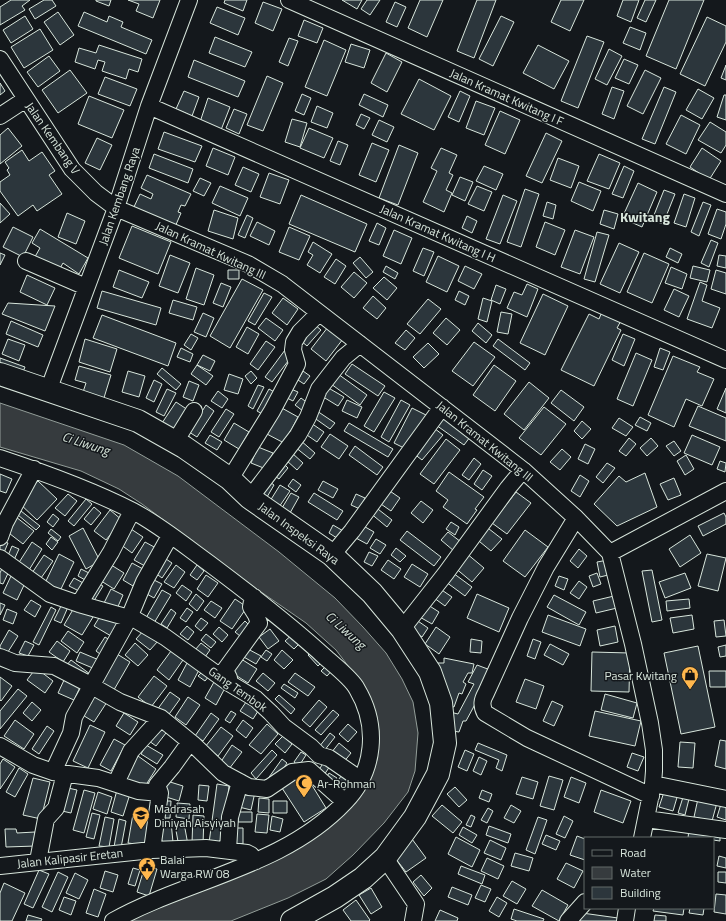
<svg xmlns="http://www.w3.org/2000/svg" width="726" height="921" font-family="'Titillium Web',sans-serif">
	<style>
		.water { fill: #363b3e; stroke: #939e99 }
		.building { fill: #2c363c; stroke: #d8e6dc }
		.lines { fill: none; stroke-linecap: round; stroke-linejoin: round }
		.street-casing { stroke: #d8e6dc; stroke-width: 18 }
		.secondary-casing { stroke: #d8e6dc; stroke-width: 24 }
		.street { stroke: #14181c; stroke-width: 16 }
		.secondary { stroke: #14181c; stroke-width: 22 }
		.labels { text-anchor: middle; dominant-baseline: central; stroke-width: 3; stroke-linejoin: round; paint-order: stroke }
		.street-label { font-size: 12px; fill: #d8e6dc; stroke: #14181c }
		.poi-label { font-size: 12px; fill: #d8e6dc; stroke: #14181c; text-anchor: start }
		.water-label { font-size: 13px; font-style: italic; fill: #d8e6dc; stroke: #14181c }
		.quarter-label { font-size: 14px; font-weight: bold; fill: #d8e6dc; stroke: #14181c }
	</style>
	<rect width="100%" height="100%" fill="#14181c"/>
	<!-- water -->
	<path class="water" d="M0 403 124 445 178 476 279 552 335 598 363 627 386 653 402 679 413 702 418 733 415 771 408 792 384 823 353 855 326 879 288 898 231 921H123L276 855 362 786 377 760 379 731 374 707 355 675 336 650 306 623 251 585 142 504 119 489 81 471 0 447Z"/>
	<!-- building -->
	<path class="building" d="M11 0H30L22 6 25 10 0 25V7Z
		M44 0H52L56 6 35 19 29 9Z
		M96 0H111L109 6 96 1Z
		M128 0H160L153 18 136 11 139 4Z
		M225 0H247L243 11 224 3Z
		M342 0H362L357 9Z
		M367 0H380L370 15 361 9Z
		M420 0H443L427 37 408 28Z
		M477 0H496L474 58 457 51Z
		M561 0H584L570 31 551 22Z
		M623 0H639L631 22 617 16Z
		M645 0H656L646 22 637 18Z
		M669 0H704L676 69 646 56Z
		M263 2 282 9 273 31 255 23Z
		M395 2 406 7 397 27 386 22Z
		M217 7 245 18 238 35 210 23Z
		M58 12 74 35 60 45 44 22Z
		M84 12 107 22 109 16 123 22 121 27 152 40 146 54 78 26Z
		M25 16 33 29 11 43 3 30Z
		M501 16 514 22 493 66 479 59Z
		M707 17 726 26V42L705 86 680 74Z
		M304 20 323 28 317 43 298 36Z
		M630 27 646 33 640 50 623 43Z
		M40 29 53 50 24 68 11 47Z
		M587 36 604 42 578 108 561 101Z
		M215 37 252 52 245 67 209 53Z
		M289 38 298 41 288 66 279 62Z
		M324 40 346 50 327 96 305 87Z
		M351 44 370 50 364 68 345 62Z
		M99 45 142 59 138 72 129 69 126 79 102 71 105 62 98 60 95 69 75 62 79 48 96 53Z
		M538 45 569 61 554 89 523 73Z
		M609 49 622 56 607 85 595 79Z
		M386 53 402 62 387 92 371 83Z
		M49 56 60 71 38 87 27 72Z
		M624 59 638 65 629 84 615 78Z
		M194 60 245 81 238 97 188 77Z
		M726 65V80L721 78Z
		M70 70 87 93 58 113 42 90Z
		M645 70 661 78 643 114 627 106Z
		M267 76 283 83 263 131 247 125Z
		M105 77 137 89 130 106 98 94Z
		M419 79 451 96 434 130 401 114Z
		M0 83 5 91 0 95Z
		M612 87 624 91 614 119 602 114Z
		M664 87 676 92 655 144 642 139Z
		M698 89 714 98 702 119 686 110Z
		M184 91 199 97 192 116 176 109Z
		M460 91 470 96 459 122 448 117Z
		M302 94 311 98 304 115 295 111Z
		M364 94 388 105 383 117 359 105Z
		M724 95H726V120L717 117Z
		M89 96 124 110 112 138 78 124Z
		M208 98 230 107 221 130 200 122Z
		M476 101 495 108 484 135 466 128Z
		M317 106 333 113 327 128 311 122Z
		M234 109 247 114 239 134 226 128Z
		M500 111 520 120 505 154 485 145Z
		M361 114 370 118 364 129 356 125Z
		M681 115 700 125 686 154 666 144Z
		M292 119 307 123 300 147 285 142Z
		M379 120 394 127 387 142 372 135Z
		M710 122 726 132V145L721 153 698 140Z
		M8 128 22 146 0 164V135Z
		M309 128 333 138 324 158 300 148Z
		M164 132 202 146 195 162 158 149Z
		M546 133 562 141 542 183 526 176Z
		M97 138 112 145 100 170 85 163Z
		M338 141 348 145 340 165 330 161Z
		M372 143 389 150 376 182 359 175Z
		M399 145 418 153 398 205 379 198Z
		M213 148 235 157 228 175 206 166Z
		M441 148 457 155 449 173 453 175 446 190 452 193 444 212 423 202 437 171 431 168Z
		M702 148 721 161 709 180 690 167Z
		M22 150 29 161 42 152 55 171 49 175 62 194 37 211 33 205 18 216 0 191V182L10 175 7 170 9 168 5 162Z
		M154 154 193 169 188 183 149 168Z
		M599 154 620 163 609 189 587 181Z
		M558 158 579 166 571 188 550 180Z
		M484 166 503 174 496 190 476 181Z
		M624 166 634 171 623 198 612 194Z
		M243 167 259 174 251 192 235 185Z
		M269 173 289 180 280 204 260 197Z
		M147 175 191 194 185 206 181 205 178 212 181 213 175 227 133 209 140 194 151 199 153 194 141 188Z
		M460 177 473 182 465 201 452 195Z
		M200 178 211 183 204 196 193 191Z
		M579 182 601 191 593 211 571 201Z
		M638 183 657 192 642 227 622 218Z
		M220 186 248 198 240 216 212 203Z
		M477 186 492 192 484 211 468 204Z
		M525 189 539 194 521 247 507 242Z
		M664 190 675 194 663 224 652 220Z
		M684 194 695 198 686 227 674 223Z
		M301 195 367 224 355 252 289 224Z
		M503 195 517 201 500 244 486 239Z
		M547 202 556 205 553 219 543 216Z
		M703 202 711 205 699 236 691 232Z
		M0 203 10 214 0 223Z
		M717 209 726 212V224L721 239 708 234Z
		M214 210 238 218 233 239 208 231Z
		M604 210 618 214 614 229 600 224Z
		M67 213 85 221 76 244 58 237Z
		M247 215 253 218 245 238 238 235Z
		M467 216 477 221 472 233 462 228Z
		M257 222 275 231 269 245 250 236Z
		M545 222 565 230 555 255 536 247Z
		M377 223 386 228 379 245 369 241Z
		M132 226 171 242 158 274 119 258Z
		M13 227 33 237 23 257 3 247Z
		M289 227 310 236 299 260 279 252Z
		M40 229 88 258 79 274 63 263 57 274 32 262 40 248 32 243Z
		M394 230 412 238 401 264 383 256Z
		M575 230 594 237 580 274 561 267Z
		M597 232 609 235 595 282 584 279Z
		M711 240 718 243 709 267 701 263Z
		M313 242 332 254 320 273 307 265 313 255 308 252Z
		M619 243 639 252 620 293 600 284Z
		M423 248 434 252 424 276 413 271Z
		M670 248 682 254 678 263 666 257Z
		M0 253 5 255 0 265Z
		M644 253 669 264 652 303 627 292Z
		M170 255 190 263 178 293 159 286Z
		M719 255 726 256V268L717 266Z
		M438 256 459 266 447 292 426 282Z
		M360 257 373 272 366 278 353 263Z
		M336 259 346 266 335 284 324 277Z
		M386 266 398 273 395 279 383 272Z
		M465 266 482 274 474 289 458 281Z
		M693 266 710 270 707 282 690 278Z
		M671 267 687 274 682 289 665 283Z
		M196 268 214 275 204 305 186 299Z
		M119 270 149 282 142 298 113 287Z
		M228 270H239V279H228Z
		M716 270 726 273V294L711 289Z
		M354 272 367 283 354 298 341 287Z
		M27 275 55 288 47 305 20 292Z
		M384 277 397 288 387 300 373 288Z
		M242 279 263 290 230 348 210 336Z
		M700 282 707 285 702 301 720 308 712 328 687 319Z
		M221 283 231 287 223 307 213 303Z
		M527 284 538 289 527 317 507 308 514 292 522 295Z
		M496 285 506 289 500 304 491 300Z
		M674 289 689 296 679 317 664 310Z
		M102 291 161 308 156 325 97 308Z
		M459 291 469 296 465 305 455 300Z
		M264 293 272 297 255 325 248 321Z
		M543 294 568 306 545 355 520 343Z
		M373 296 386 308 377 319 363 308Z
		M283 298 298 309 287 325 272 313Z
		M483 298 492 301 487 322 478 319Z
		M428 299 441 309 420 334 407 324Z
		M173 300 197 307 193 320 169 313Z
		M8 303 55 306 45 331 2 314Z
		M604 307 623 317 617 328 621 330 594 386 561 370 589 314 599 319Z
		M501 312 512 314 508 334 497 332Z
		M203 313 214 318 206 337 194 332Z
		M102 315 176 343 168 366 93 338Z
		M266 318 283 330 275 341 258 328Z
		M446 318 460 330 447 345 433 333Z
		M11 321 43 335 38 347 6 334Z
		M478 323 492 335 486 343 472 331Z
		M314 324 321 330 307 346 300 340Z
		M247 327 259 334 248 354 236 347Z
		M328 327 343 339 326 361 311 349Z
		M406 330 415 338 405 350 395 343Z
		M191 334 198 338 191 350 184 345Z
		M623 334 635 339 624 366 612 360Z
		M8 339 25 345 19 361 2 354Z
		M85 339 117 349 110 372 79 362Z
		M498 339 530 363 525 370 493 346Z
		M266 341 275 347 258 370 250 364Z
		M474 342 495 357 473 386 452 371Z
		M428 343 439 354 424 368 413 357Z
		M181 348 193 354 190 362 177 357Z
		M660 348 670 352 663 370 654 367Z
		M285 350 292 356 272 382 265 377Z
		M636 353 652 360 633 406 617 399Z
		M203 355 215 361 210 371 197 365Z
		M673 356 700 367 697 372 714 379 702 406 686 399 674 427 648 415Z
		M0 358 25 367 20 379 0 371Z
		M352 364 385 386 378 396 345 374Z
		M197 365 213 376 206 385 191 374Z
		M494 365 516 381 495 411 473 395Z
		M79 366 111 375 103 401 82 395 86 383 75 380Z
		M162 368 181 384 176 390 157 374Z
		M128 371 145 376 139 397 122 392Z
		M251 371 257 378 251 384 245 376Z
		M303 371 310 376 304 384 298 380Z
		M229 374 243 379 238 394 224 390Z
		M338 374 367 395 360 405 331 384Z
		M154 380 162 384 154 402 146 398Z
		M189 381 199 385 193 401 183 397Z
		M529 382 549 398 524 430 504 414Z
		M258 385 264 387 253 409 248 406Z
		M325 386 344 397 338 406 320 395Z
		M726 388V413L717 409Z
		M167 389 176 393 164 416 156 412Z
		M269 389 278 394 266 416 257 411Z
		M291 389 298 392 293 401 287 398Z
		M561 390 584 407 574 421 551 403Z
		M218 391 228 399 222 408 211 401Z
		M384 392 395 398 374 432 364 426Z
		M301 398 309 404 303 411 295 405Z
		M347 400 362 407 357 418 342 411Z
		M401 400 410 405 389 442 381 437Z
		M176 402 191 412 177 434 162 423Z
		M206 405 214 411 197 437 189 432Z
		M698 406 726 418V441L689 426Z
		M280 407 298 417 284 443 265 433Z
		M544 407 566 424 541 455 519 438Z
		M412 408 426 415 408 450 394 443Z
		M226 409 234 414 219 437 211 432Z
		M317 411 335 423 330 429 313 417Z
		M445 412 473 433 464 445 436 425Z
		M640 417 651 423 647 431 635 425Z
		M619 418 633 427 626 436 612 428Z
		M582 421 591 429 582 439 574 431Z
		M234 423 249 432 239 449 224 440Z
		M311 423 324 432 317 442 304 433Z
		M349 423 393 449 388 457 344 431Z
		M434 428 443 435 422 460 413 453Z
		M330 434 348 446 339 459 321 447Z
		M210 435 222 442 217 450 205 443Z
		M692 435 720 447 712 465 684 453Z
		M629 438 636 444 626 456 619 451Z
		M651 438 658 446 647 456 640 448Z
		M446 439 460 450 434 484 420 474Z
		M300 440 315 453 310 459 295 447Z
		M674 441 681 451 674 456 666 446Z
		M585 444 595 449 588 464 578 459Z
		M355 446 383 467 377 475 349 455Z
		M258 447 273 453 266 469 251 463Z
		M562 449 571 457 560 470 550 462Z
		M292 453 303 463 297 470 286 460Z
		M686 455 694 469 685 475 677 461Z
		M474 458 481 464 469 480 462 475Z
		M720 461 726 463 725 472 717 469Z
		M607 463 615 468 603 483 596 477Z
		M284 464 288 468 279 479 275 476Z
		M483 470 492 476 482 490 474 484Z
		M449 472 484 497 475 509 477 510 467 524 443 507 448 500 436 491Z
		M645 473 657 507 617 526 594 504 619 476 626 482Z
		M0 474 12 479 6 493 0 491Z
		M580 475 589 481 580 497 571 491Z
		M674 478 681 495 668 500 660 484Z
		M293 479 301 485 296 492 288 486Z
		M267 480 274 485 267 497 260 492Z
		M38 481 57 499 37 520 18 502Z
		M323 481 338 489 333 498 318 490Z
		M280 485 290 491 279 507 270 501Z
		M387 489 400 498 391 511 378 502Z
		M516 492 531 503 507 534 492 523Z
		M291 493 299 497 290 513 282 508Z
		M314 493 343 511 337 520 308 502Z
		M68 494 77 501 65 516 55 508Z
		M356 494 365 498 360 509 351 505Z
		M86 499 92 504 74 526 68 521Z
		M421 501 433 510 423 523 411 513Z
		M374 506 392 520 387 527 369 512Z
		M94 507 101 513 91 525 84 519Z
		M110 510 122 520 106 540 94 531Z
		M21 511 40 526 36 530 18 515Z
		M724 513 726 517V524L703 536 698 526Z
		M53 514 59 519 53 527 47 522Z
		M16 517 34 531 23 544 5 530Z
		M451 522 459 527 455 535 446 529Z
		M360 524 374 532 367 544 354 537Z
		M333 525 345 532 340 540 329 533Z
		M484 525 502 539 491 551 474 537Z
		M83 528 100 561 86 569 69 536Z
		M51 529 61 537 58 541 48 533Z
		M131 529 143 537 132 553 120 544Z
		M525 530 548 547 525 577 503 561Z
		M407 531 441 557 434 566 400 540Z
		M448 532 461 542 454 551 441 540Z
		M690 535 701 553 680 567 669 549Z
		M51 537 58 542 52 550 46 544Z
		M376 539 386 545 380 554 370 548Z
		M3 541 8 543 3 555 0 554V546Z
		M32 542 42 549 29 570 18 564Z
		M145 542 156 548 145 566 134 560Z
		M12 546 19 549 14 560 7 558Z
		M396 548 406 556 400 562 391 555Z
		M579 549 587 556 578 568 570 561Z
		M369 552 378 556 372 566 364 562Z
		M466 553 484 568 472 582 454 567Z
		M59 554 74 562 60 591 45 583Z
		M707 554 726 558 718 591 698 586Z
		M44 555 53 561 41 578 32 573Z
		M163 557 172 563 162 578 154 572Z
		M388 560 401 569 394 579 381 570Z
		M608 560 612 574 600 577 597 562Z
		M108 563 124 573 114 589 98 579Z
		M132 563 143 569 133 586 123 580Z
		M412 564 428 574 420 587 404 577Z
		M176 565 185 572 174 588 164 582Z
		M197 565 204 571 197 580 190 575Z
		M3 566 10 569 3 584 0 583V573Z
		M81 569 91 574 87 581 78 576Z
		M652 570 662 620 652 622 642 571Z
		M453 573 472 587 465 596 446 582Z
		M597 573 601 584 593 587 589 576Z
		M685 573 691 588 665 598 659 582Z
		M206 575 218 583 208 597 197 589Z
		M11 576 25 583 17 600 3 593Z
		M559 576 568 579 564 590 555 586Z
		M74 578 85 584 81 592 69 586Z
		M154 580 162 584 154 598 147 594Z
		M579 581 587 587 579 599 570 593Z
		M96 582 103 586 92 604 85 600Z
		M182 585 192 592 186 601 176 593Z
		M436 586 452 597 445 606 430 595Z
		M111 589 123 595 116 611 103 605Z
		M162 590 171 595 154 623 146 618Z
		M196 594 204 601 197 611 189 604Z
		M477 594 509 608 499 632 467 618Z
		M554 595 586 612 579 625 547 607Z
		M614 596 617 608 596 613 593 601Z
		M235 599 247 607 232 629 220 621Z
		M689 599 690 608 667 611 666 601Z
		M31 600 41 606 35 617 24 610Z
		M211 601 222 608 215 618 204 610Z
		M0 603 5 605 0 615Z
		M425 603 439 612 432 624 418 616Z
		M62 604 68 607 61 623 54 620Z
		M75 606 93 617 82 635 64 625Z
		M51 607 56 610 39 645 33 642Z
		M187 608 193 612 186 622 180 618Z
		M7 609 17 613 13 624 3 620Z
		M171 609 176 613 167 628 161 624Z
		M102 613 119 623 111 636 94 626Z
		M548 615 586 629 580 646 542 632Z
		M692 615 694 629 673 633 670 618Z
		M201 618 208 623 201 631 195 626Z
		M415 619 428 628 422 637 409 628Z
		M724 620 726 636 716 637 714 621Z
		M245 621 250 626 240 636 235 632Z
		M187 626 194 632 188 640 180 634Z
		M615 626 618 642 600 646 597 630Z
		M219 627 228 635 222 642 213 634Z
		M436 627 450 637 439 654 425 644Z
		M270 629 279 641 268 649 259 637Z
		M9 630 18 636 6 655 0 652V646Z
		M144 630 158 641 150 650 136 639Z
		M68 631 84 642 77 653 61 641Z
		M294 633 302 641 294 649 285 641Z
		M206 634 216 642 211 648 201 640Z
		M105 637 113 642 104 657 96 651Z
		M471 639 482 641 481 653 470 652Z
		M533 639 541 642 535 659 527 656Z
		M25 641 34 645 28 656 19 653Z
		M57 641 70 651 63 662 49 652Z
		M135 643 148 655 138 666 125 655Z
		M201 643 210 650 205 657 195 650Z
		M550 644 569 654 563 665 544 655Z
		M726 645V656L720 657 718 647Z
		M698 646 715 727 681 734 664 653Z
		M246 648 261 656 256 664 242 656Z
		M314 649 324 660 318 666 308 655Z
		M266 650 272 654 267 661 261 657Z
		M282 650 293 660 284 669 274 660Z
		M171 651 183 660 169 680 157 670Z
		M80 652 99 660 95 669 76 661Z
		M592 652 630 653 629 692 591 691Z
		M117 654 130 662 111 695 98 687Z
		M238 657 257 669 248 683 229 671Z
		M444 658 474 664 472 673H468L463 682 466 684 462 694 459 693 454 707 450 706 432 663H444Z
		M71 660 90 674 86 680 66 666Z
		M187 663 199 670 190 687 178 680Z
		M329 663 334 668 327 676 321 671Z
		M477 665 493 671 466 721H463L459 732 446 730 450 712 458 714 474 684 468 682Z
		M36 668 53 681 45 693 27 680Z
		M203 671 209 676 205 681 198 676Z
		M709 671H726V687H710Z
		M263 673 275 683 268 691 256 681Z
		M295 673 315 687 308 696 288 682Z
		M154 676 167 686 151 707 138 697Z
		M0 677 12 686 1 701 0 700Z
		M65 678 81 685 74 700 58 693Z
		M525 679 544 686 536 709 516 702Z
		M214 682 225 688 216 705 205 698Z
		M284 684 298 693 295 698 281 688Z
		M18 689 27 696 0 729V711Z
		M170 692 180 699 167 717 157 710Z
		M94 694 107 702 94 722 81 714Z
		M605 694 637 703 633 718 601 710Z
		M279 695 295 709 291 714 275 699Z
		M188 697 200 705 186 725 175 717Z
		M248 699 260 708 253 719 240 711Z
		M319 700 327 707 310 727 302 720Z
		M552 701 563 706 554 726 543 721Z
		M32 702 41 710 32 721 23 713Z
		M333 710 339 715 321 735 315 730Z
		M231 711 236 714 230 723 225 720Z
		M595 711 641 721 635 746 589 736Z
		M124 713 138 722 130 735 116 726Z
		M211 713 219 719 203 741 195 736Z
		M15 720 34 734 24 749 4 736Z
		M243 720 253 728 246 738 236 730Z
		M162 724 169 729 156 746 149 741Z
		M267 724 278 734 261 754 249 745Z
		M348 724 357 732 348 742 339 734Z
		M90 725 105 732 88 768 73 761Z
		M47 726 54 731 39 754 32 749Z
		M221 727 233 736 218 756 205 747Z
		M330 733 335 737 324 751 319 747Z
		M283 736 292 744 285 753 275 744Z
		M114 739 125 745 111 771 100 765Z
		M720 740 726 741V769L715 766Z
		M680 742 695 743 693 768 678 767Z
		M339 743 351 753 343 763 331 753Z
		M478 743 507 755 502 771 496 768 499 760 475 750Z
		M146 745 163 755 157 764 141 754Z
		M232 745 242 752 229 769 220 763Z
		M272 750 277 755 256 779 251 773Z
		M465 750 474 754 467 771 458 767Z
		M301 752 306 755 299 766 294 762Z
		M632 753 644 757 638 771 627 767Z
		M138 756 156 769 142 791 123 778Z
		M479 757 487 761 481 775 473 771Z
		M3 759 15 767 0 789V764Z
		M282 759 287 763 273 784 267 780Z
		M324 762 330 766 324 775 318 771Z
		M19 768 28 774 15 797 6 792Z
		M329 773 337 778 332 785 325 780Z
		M305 774 326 808 304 822 282 788Z
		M342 775 355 784 349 793 335 784Z
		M549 776 563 780 554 810 540 806Z
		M522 777 538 782 533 799 516 794Z
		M571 777 586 783 579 803 564 797Z
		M33 778 50 782 41 819 23 815Z
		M167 781 183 786 179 801 163 796Z
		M217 784 229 786 222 845 209 843Z
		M199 785 209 786 207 801 198 800Z
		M455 787 467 800 459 807 447 794Z
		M68 788 77 790 71 813 62 811Z
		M242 789 255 792 251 810 239 807Z
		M665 789 678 794 673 811 659 807Z
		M84 790 95 793 84 833 73 830Z
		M117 790 130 794 123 816 111 812Z
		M482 790 492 794 489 802 479 798Z
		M601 790 631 801 623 823 594 812Z
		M98 792 112 797 107 814 93 809Z
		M684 794 690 795 685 815 678 813Z
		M699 794 718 799 712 821 694 817Z
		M259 798 269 799V813L258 812Z
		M161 801H171L170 818H161Z
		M273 801H287V813H273Z
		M177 803 190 804 189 819 176 817Z
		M721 804 726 806V820L717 817Z
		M442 805 462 822 453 833 432 816Z
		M511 805 521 811 514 823 504 818Z
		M488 808 493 811 487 823 481 820Z
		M238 812H252V822H238Z
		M92 813 100 815 94 839 86 837Z
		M133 814 154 818 150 846 128 843Z
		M257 814 269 815 267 833 255 832Z
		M193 815 204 816 203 844 192 843Z
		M471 815 475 817 471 827 466 825Z
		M272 816 283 819 280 832 270 830Z
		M564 816 573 821 565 838 556 834Z
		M105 817 114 819 109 847 99 846Z
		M538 817 547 820 535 854 526 850Z
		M119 819 126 821 121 848 114 847Z
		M171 822 173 842 161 843 160 823Z
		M184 823 188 845 179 847 175 825Z
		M489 826 511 834 508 843 486 835Z
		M463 827 477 835 472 843 459 835Z
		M234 828H243V844L234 843Z
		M5 829H16L17 833 35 832 36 846 6 847Z
		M689 829 720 834V841L713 840V838H688Z
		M546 835 560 841 556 850 542 844Z
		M577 836 585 839V860L570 855Z
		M456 837 480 850 472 867 448 854Z
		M412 839 426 858 406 872 392 854Z
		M490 840 506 848 501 860 484 853Z
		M515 853 533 858 529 871 511 866Z
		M719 856 726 858V868L717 866Z
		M487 858 504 866 498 879 481 871Z
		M566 863 583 871 574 888 557 879Z
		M145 866 157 869 149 896 137 892Z
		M461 866 485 875 482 884 458 874Z
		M133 868 140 870 135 886 128 884Z
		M39 870 49 874 33 908 24 904Z
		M105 871 118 875 113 892 100 888Z
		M58 872 68 877 52 912 42 907Z
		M718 872H726V883L718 882Z
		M75 873 88 880 79 899 66 893Z
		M421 875 432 888 424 896 413 882Z
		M512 881 526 889 517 904 503 896Z
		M4 883 25 893 12 921H0V893Z
		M481 885 491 889 485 902 475 898Z
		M452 887 472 895 468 905 448 897Z
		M371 888 382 907 371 914 359 895Z
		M94 889 106 894 98 917 86 913Z
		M542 890 568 905 559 921 532 906Z
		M716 894 726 895V914L714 912Z
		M64 897 76 901 71 915 59 910Z
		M497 897 507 903 499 917 489 911Z
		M356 900 370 920 369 921H351L343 910Z
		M654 908H684L683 915 653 911Z
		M690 908H704L703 915 689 913Z
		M514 909 544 919 543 921H517L511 919Z
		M440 910 458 918 457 921H435Z
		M582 913 618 918V921H580Z
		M28 915 42 919 41 921H26Z
		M655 915 666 916V921H654Z"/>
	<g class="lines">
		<defs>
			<path id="street" d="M289 0 726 194
				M0 59 72 169 96 193 116 208 248 264 282 284 523 470 576 518 610 553 633 644 650 723 654 750V771L653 784 642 838
				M149 106 726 360
				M0 116 26 99
				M26 261 86 287
				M48 391 116 208 149 106 189 0
				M175 442 194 411
				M0 458C45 473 90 489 133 511 161 526 185 546 210 564 250 594 289 624 325 657 334 665 352 679 357 689 379 726 375 771 345 802 284 867 188 879 113 921
				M230 479 272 411 297 364 293 350 294 342 300 332 319 313
				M250 498 298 435 308 417 319 389 343 358 360 344
				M576 518 546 567 520 618 486 693C482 700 481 705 485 713L527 738 651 796
				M0 537 5 523 34 469
				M610 553 726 491
				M332 555 352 531 442 407
				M0 558 50 594 79 604 136 620 165 637 229 683 256 699 271 713 284 727 311 747 319 755 329 758 361 780
				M79 604 111 552 132 511
				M402 629 446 573 508 488 523 470
				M0 657 15 663 54 666 85 682 120 702 161 718 194 745 223 773 249 787 267 789 292 772 309 770 345 802
				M229 683V678L225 670 259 623 256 615 251 607 252 601 254 597
				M0 746 33 765 53 772 98 778 138 791 160 793
				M53 772 71 733 74 717 129 618 144 582 166 543 172 536
				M116 783 131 751 161 718
				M653 784 726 799
				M646 819 726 830
				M152 850 160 793 157 785 172 767 190 742
				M228 850 230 817 240 782
				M385 858 416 904 413 921
				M38 861 46 819 56 808 65 774
				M0 866 152 850 206 848 247 853 251 855 256 861
				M568 921 585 902
				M625 921 627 908"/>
			<path id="secondary" d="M0 374 138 421 184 447 230 479 250 498 332 555 372 593 402 629 430 672 441 703 445 743 438 774 415 817 385 858 363 878 335 897 292 921"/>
		</defs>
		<!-- street casing -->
		<use href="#street" class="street-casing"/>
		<!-- secondary casing -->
		<use href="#secondary" class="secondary-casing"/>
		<!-- street -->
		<use href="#street" class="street"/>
		<!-- secondary -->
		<use href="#secondary" class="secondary"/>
	</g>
	<!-- icons -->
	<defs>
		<symbol id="shop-pin" viewBox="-11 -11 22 30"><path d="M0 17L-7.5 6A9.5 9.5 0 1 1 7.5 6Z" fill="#ffb74d" stroke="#14181c"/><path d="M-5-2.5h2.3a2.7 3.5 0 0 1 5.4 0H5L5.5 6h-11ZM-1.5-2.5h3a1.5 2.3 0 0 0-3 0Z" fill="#111"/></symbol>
		<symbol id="mosque-pin" viewBox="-11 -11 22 30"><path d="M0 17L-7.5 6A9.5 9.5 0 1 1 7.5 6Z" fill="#ffb74d" stroke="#14181c"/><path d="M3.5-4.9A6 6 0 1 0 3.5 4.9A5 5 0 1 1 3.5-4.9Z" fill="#111"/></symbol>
		<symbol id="school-pin" viewBox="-11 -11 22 30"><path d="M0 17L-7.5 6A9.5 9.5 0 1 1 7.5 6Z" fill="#ffb74d" stroke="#14181c"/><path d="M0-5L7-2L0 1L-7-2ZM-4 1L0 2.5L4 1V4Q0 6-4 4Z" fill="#111"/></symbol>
		<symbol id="civic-pin" viewBox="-11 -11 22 30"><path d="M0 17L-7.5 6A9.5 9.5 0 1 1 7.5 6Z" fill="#ffb74d" stroke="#14181c"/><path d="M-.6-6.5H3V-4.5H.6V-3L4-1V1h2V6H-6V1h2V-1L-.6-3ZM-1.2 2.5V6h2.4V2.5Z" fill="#111"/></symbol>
	</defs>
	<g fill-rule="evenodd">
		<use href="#shop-pin" x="680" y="665" width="20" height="27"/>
		<use href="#mosque-pin" x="294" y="773" width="20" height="27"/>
		<use href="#school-pin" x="131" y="805" width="20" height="27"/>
		<use href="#civic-pin" x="137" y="856" width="20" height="27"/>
	</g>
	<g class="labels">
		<!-- street labels -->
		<g class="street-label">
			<text transform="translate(507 97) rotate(24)">Jalan Kramat Kwitang I F</text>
			<text transform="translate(53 138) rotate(55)">Jalan Kembang V</text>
			<text transform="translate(119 196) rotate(-71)">Jalan Kembang Raya</text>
			<text transform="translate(438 233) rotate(24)">Jalan Kramat Kwitang I H</text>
			<text transform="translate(211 250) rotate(25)">Jalan Kramat Kwitang III</text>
			<text transform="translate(485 441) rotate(39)">Jalan Kramat Kwitang III</text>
			<text transform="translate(299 533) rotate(36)">Jalan Inspeksi Raya</text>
			<text transform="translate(238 689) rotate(35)">Gang Tembok</text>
			<text transform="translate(70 858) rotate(-6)">Jalan Kalipasir Eretan</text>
		</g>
		<!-- poi labels -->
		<g class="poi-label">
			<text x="677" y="675" text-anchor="end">Pasar Kwitang</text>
			<text x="317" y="783">Ar-Rohman</text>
			<text x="154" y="808">Madrasah<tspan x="154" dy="14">Diniyah Aisyiyah</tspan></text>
			<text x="160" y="859">Balai<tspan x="160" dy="14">Warga RW 08</tspan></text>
		</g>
		<!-- water labels -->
		<g class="water-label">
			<text transform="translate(86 443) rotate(18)">Ci Liwung</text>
			<text transform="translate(346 630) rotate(42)">Ci Liwung</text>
		</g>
		<!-- quarter labels -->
		<g class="quarter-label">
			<text x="645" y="216">Kwitang</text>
		</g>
	</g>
	<!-- legend -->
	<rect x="584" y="837" width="130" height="72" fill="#14181c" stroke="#626a69"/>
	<rect x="592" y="850" width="20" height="6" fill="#14181c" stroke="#626a69"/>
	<text x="620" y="857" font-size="12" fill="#d8e6dc">Road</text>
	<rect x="592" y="867" width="20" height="12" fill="#363b3e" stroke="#626a69"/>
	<text x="620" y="877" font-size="12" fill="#d8e6dc">Water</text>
	<rect x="592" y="887" width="20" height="12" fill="#2c363c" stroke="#626a69"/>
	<text x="620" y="897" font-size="12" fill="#d8e6dc">Building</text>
</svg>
